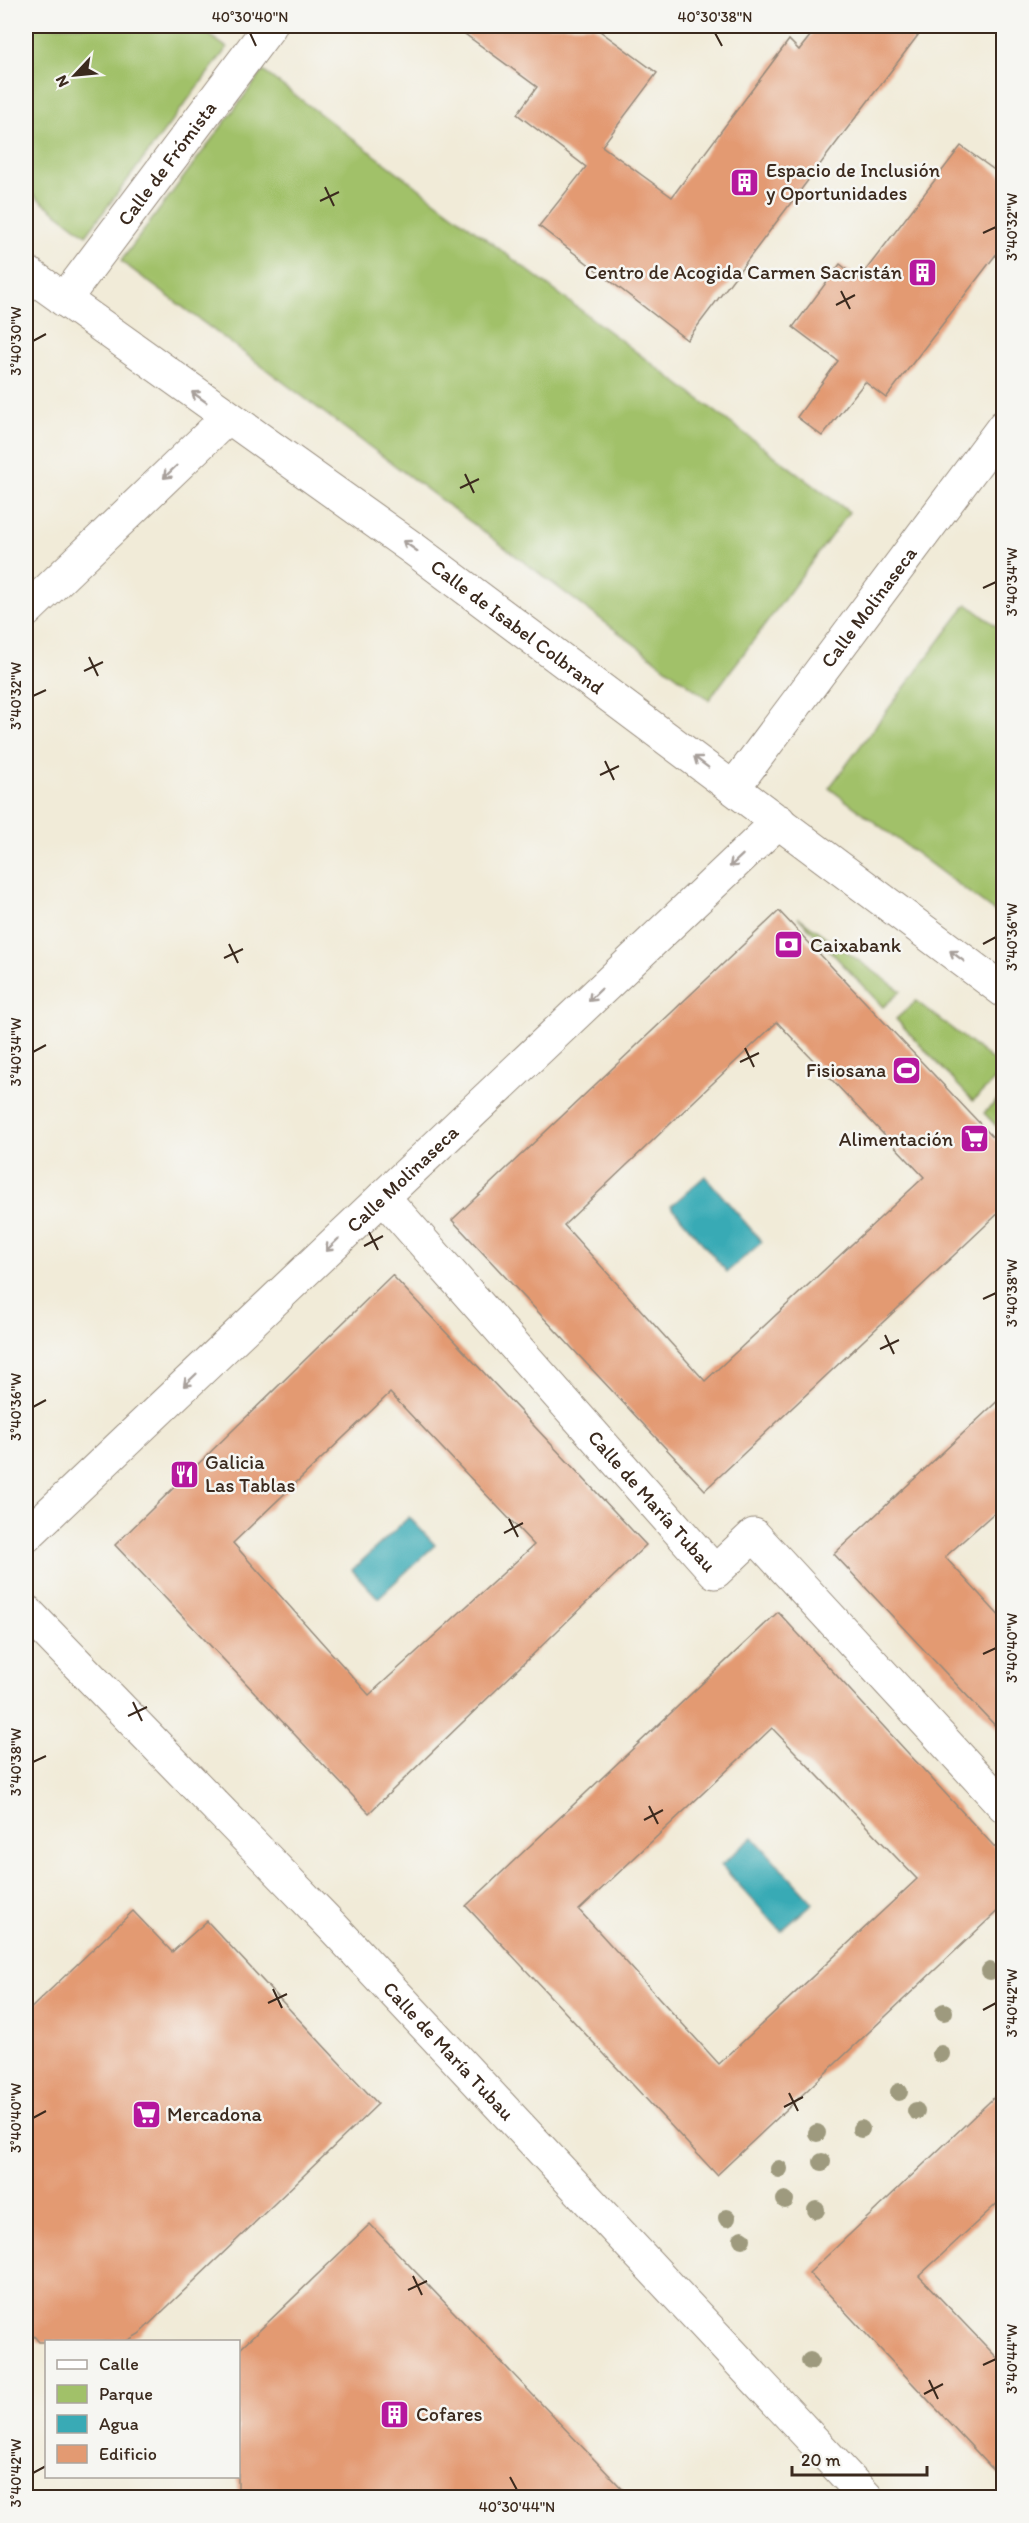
<svg xmlns="http://www.w3.org/2000/svg" width="1029" height="2523" font-family="Itim,sans-serif">
	<style>
		.green { fill: #a1c169; stroke: #6e7644; stroke-width: 1.5 }
		.water { fill: #39aab5; stroke: #3a6a6a; stroke-width: 1.5 }
		.building { fill: #e39a72; fill-rule: evenodd }
		.lines { fill: none; stroke-linecap: round; stroke-linejoin: round }
		.minor-casing { stroke: #968a7b; stroke-width: 35 }
		.minor { stroke: #fff; stroke-width: 33 }
		.tree { fill: #9e9a7e }
		.oneway { stroke: #a79f9a }
		.ticks { fill: none; stroke: #3b2a1e; stroke-width: 2 }
		.labels { text-anchor: middle; dominant-baseline: central; stroke-width: 5; stroke-linejoin: round; paint-order: stroke }
		.street-label { font-size: 20px; fill: #3b2a1e; stroke: #f6f6f2 }
		.poi-label { font-size: 20px; fill: #3b2a1e; stroke: #f6f6f2; text-anchor: start }
		.neatline { fill: none; stroke: #3b2a1e; stroke-width: 2 }
		.ticks-label { font-size: 15px; text-anchor: middle; fill: #3b2a1e }
	</style>
	<rect width="100%" height="100%" fill="#f6f6f2"/>
	<filter id="ink" filterUnits="userSpaceOnUse"><feTurbulence type="fractalNoise" baseFrequency=".0167" numOctaves="2"/><feDisplacementMap in="SourceGraphic" scale="12" xChannelSelector="R" yChannelSelector="G"/><feConvolveMatrix kernelMatrix="1 2 1 2 8 2 1 2 1" color-interpolation-filters="sRGB"/></filter>
	<filter id="wash" filterUnits="userSpaceOnUse"><feTurbulence type="fractalNoise" baseFrequency=".008" numOctaves="4" result="noise"/><feDisplacementMap in="SourceGraphic" scale="24" xChannelSelector="R" yChannelSelector="G"/><feGaussianBlur stdDeviation="1.35" result="paint"/><feColorMatrix in="noise" values="0 0 0 0 0 0 0 0 0 0 0 0 0 0 0 0 0 1.4 0 .05"/><feComposite in="paint" operator="in"/></filter>
	<g filter="url(#wash)">
		<rect width="100%" height="100%" fill="#f1ebd8"/>
		<!-- green -->
		<path class="green" d="M26 26H197L227 48 86 235 26 190Z
			M263 71 849 512 709 700 121 261Z
			M967 604 1003 631V918L829 788Z
			M798 917 901 991 883 1007Z
			M916 1001 1003 1068V1072L973 1101 896 1019Z
			M1003 1095V1133L984 1113Z"/>
		<!-- water -->
		<path class="water" d="M705 1176 762 1242 727 1272 671 1206Z
			M409 1517 435 1545 378 1598 352 1570Z
			M753 1837 813 1903 781 1931 721 1865Z"/>
		<g id="blocks">
			<!-- building -->
			<path class="building" d="M454 26H593L657 73 602 146 672 197 789 40 799 50 818 26H925L687 340 539 226 586 167 517 114 537 87Z
				M961 146 1004 177V244L886 398 865 382 822 436 797 417 838 361 793 327 840 264 859 279Z
				M779 911 1004 1149V1208L705 1490 452 1220ZM777 1022 924 1177 705 1381 564 1225Z
				M392 1275 646 1545 369 1813 115 1545ZM390 1393 534 1545 369 1695 233 1543Z
				M1004 1395V1504L945 1557 1004 1621V1735L834 1554Z
				M778 1612 1004 1857V1905L717 2175 466 1906ZM772 1728 917 1879 719 2064 579 1910Z
				M133 1911 172 1952 207 1921 378 2104 139 2334 125 2342H39L26 2327V2013Z
				M1004 2088V2197L919 2276 1004 2365V2481L809 2273Z
				M370 2224 631 2498H238V2351Z"/>
		</g>
	</g>
	<g filter="url(#ink)">
		<use href="#blocks" fill-opacity="0" stroke="#968a7b" stroke-width="1.5"/>
		<g class="lines">
			<defs>
				<g id="minor">
					<path id="s1" d="M26 272 415 550 1004 991"/>
					<path id="s2" d="M64 300 270 26"/>
					<path d="M26 611 228 417"/>
					<path id="s3" d="M734 787 1004 426"/>
					<path id="s4" d="M383 1197 715 1572 754 1535 1004 1806"/>
					<path id="s5" d="M26 1536 779 821"/>
					<path id="s6" d="M26 1611 332 1926 867 2498"/>
				</g>
			</defs>
			<!-- minor casing -->
			<use href="#minor" class="minor-casing"/>
			<!-- minor -->
			<use href="#minor" class="minor"/>
		</g>
		<!-- trees -->
		<g class="tree">
			<circle cx="990" cy="1971" r="9"/>
			<circle cx="944" cy="2012" r="9"/>
			<circle cx="941" cy="2054" r="9"/>
			<circle cx="899" cy="2092" r="9"/>
			<circle cx="916" cy="2111" r="9"/>
			<circle cx="861" cy="2129" r="9"/>
			<circle cx="817" cy="2133" r="9"/>
			<circle cx="822" cy="2162" r="9"/>
			<circle cx="779" cy="2169" r="9"/>
			<circle cx="785" cy="2200" r="9"/>
			<circle cx="816" cy="2210" r="9"/>
			<circle cx="727" cy="2218" r="9"/>
			<circle cx="742" cy="2239" r="9"/>
			<circle cx="810" cy="2361" r="9"/>
		</g>
		<!-- one-way arrows -->
		<defs><path id="oneway-shaft" d="M-6 0H5M1.5-3L5.5 0L1.5 3" fill="none" stroke-width="1.6" stroke-linecap="round" stroke-linejoin="round" transform="scale(1.5)"/></defs>
		<g class="oneway">
			<use href="#oneway-shaft" transform="translate(199 397) rotate(-145)"/>
			<use href="#oneway-shaft" transform="translate(170 472) rotate(136)"/>
			<use href="#oneway-shaft" transform="translate(410 546) rotate(-145)"/>
			<use href="#oneway-shaft" transform="translate(701 762) rotate(-143)"/>
			<use href="#oneway-shaft" transform="translate(736 861) rotate(137)"/>
			<use href="#oneway-shaft" transform="translate(957 956) rotate(-143)"/>
			<use href="#oneway-shaft" transform="translate(595 995) rotate(136)"/>
			<use href="#oneway-shaft" transform="translate(332 1245) rotate(136)"/>
			<use href="#oneway-shaft" transform="translate(190 1380) rotate(136)"/>
		</g>
	</g>
	<!-- ticks -->
	<path class="ticks" d="M250 33 256 46M715 33 722 46M325 187 334 206M320 201 339 192M983 233 996 227M841 291 850 309M836 305 855 295M33 341 46 334M465 474 474 493M460 488 479 479M983 588 996 582M89 657 98 676M84 671 103 662M33 696 46 690M605 761 614 780M600 775 619 766M229 944 238 963M983 944 996 937M224 958 243 949M745 1048 754 1067M33 1052 46 1045M740 1062 759 1053M369 1232 378 1250M364 1246 383 1236M983 1299 996 1293M885 1335 894 1354M880 1349 899 1340M33 1407 46 1400M509 1519 518 1537M504 1533 523 1523M983 1654 996 1648M133 1702 142 1721M128 1716 147 1707M33 1762 46 1756M649 1806 658 1824M644 1820 663 1810M273 1989 282 2008M268 2003 287 1994M983 2010 996 2003M789 2093 798 2111M784 2107 803 2097M33 2118 46 2111M413 2276 422 2295M408 2290 427 2281M983 2365 996 2359M929 2380 938 2399M924 2394 943 2384M33 2473 46 2466M510 2477 517 2490"/>
	<!-- icons -->
	<defs>
		<symbol id="building-square" viewBox="-11 -11 22 22"><rect x="-9" y="-9" width="18" height="18" rx="4" fill="#b5179e" stroke="#f6f6f2"/><path d="M-4-6H4V6H1V3H-1V6H-4ZM-2.5-4.3h1.7v1.8h-1.7ZM.8-4.3h1.7v1.8H.8ZM-2.5-1h1.7V.8h-1.7ZM.8-1h1.7V.8H.8Z" fill="#fff"/></symbol>
		<symbol id="bank-square" viewBox="-11 -11 22 22"><rect x="-9" y="-9" width="18" height="18" rx="4" fill="#b5179e" stroke="#f6f6f2"/><path d="M-6-4H6V4H-6ZM0-2.3a2.3 2.3 0 1 0 0 4.6a2.3 2.3 0 1 0 0-4.6Z" fill="#fff"/></symbol>
		<symbol id="stadium-square" viewBox="-11 -11 22 22"><rect x="-9" y="-9" width="18" height="18" rx="4" fill="#b5179e" stroke="#f6f6f2"/><path d="M0-5a6.5 5 0 1 0 0 10a6.5 5 0 1 0 0-10ZM-3.5-1.8h7v3.6h-7Z" fill="#fff"/></symbol>
		<symbol id="supermarket-square" viewBox="-11 -11 22 22"><rect x="-9" y="-9" width="18" height="18" rx="4" fill="#b5179e" stroke="#f6f6f2"/><path d="M-6-5.5h2.5l.6 2H6L4.5 2H-2.5L-4.4-4H-6ZM-1.5 3.2a1.3 1.3 0 1 0 .1 0ZM3 3.2a1.3 1.3 0 1 0 .1 0Z" fill="#fff"/></symbol>
		<symbol id="restaurant-square" viewBox="-11 -11 22 22"><rect x="-9" y="-9" width="18" height="18" rx="4" fill="#b5179e" stroke="#f6f6f2"/><path d="M-5-6h1v4h1v-4h1v4h1v-4h1v5L-1.5 .5V6h-2V.5L-5-1ZM5-6V6H3V1.5H1.5Q1.5-4 5-6Z" fill="#fff"/></symbol>
	</defs>
	<g fill-rule="evenodd">
		<use href="#building-square" x="728" y="166" width="33" height="33"/>
		<use href="#building-square" x="906" y="256" width="33" height="33"/>
		<use href="#bank-square" x="772" y="928" width="33" height="33"/>
		<use href="#stadium-square" x="890" y="1054" width="33" height="33"/>
		<use href="#supermarket-square" x="958" y="1122" width="33" height="33"/>
		<use href="#restaurant-square" x="168" y="1458" width="33" height="33"/>
		<use href="#supermarket-square" x="130" y="2098" width="33" height="33"/>
		<use href="#building-square" x="378" y="2398" width="33" height="33"/>
	</g>
	<g class="labels">
		<!-- street labels -->
		<g class="street-label">
			<text stroke="none"><textPath href="#s2" startOffset="171">Calle de Frómista</textPath></text>
			<text stroke="none"><textPath href="#s3" startOffset="225">Calle Molinaseca</textPath></text>
			<text stroke="none"><textPath href="#s1" startOffset="606">Calle de Isabel Colbrand</textPath></text>
			<text stroke="none"><textPath href="#s5" startOffset="519">Calle Molinaseca</textPath></text>
			<text stroke="none"><textPath href="#s4" startOffset="406">Calle de María Tubau</textPath></text>
			<text stroke="none"><textPath href="#s6" startOffset="610">Calle de María Tubau</textPath></text>
		</g>
		<!-- poi labels -->
		<g class="poi-label">
			<text x="766" y="170">Espacio de Inclusión<tspan x="766" dy="23">y Oportunidades</tspan></text>
			<text x="902" y="272" text-anchor="end">Centro de Acogida Carmen Sacristán</text>
			<text x="810" y="945">Caixabank</text>
			<text x="886" y="1070" text-anchor="end">Fisiosana</text>
			<text x="953" y="1139" text-anchor="end">Alimentación</text>
			<text x="205" y="1462">Galicia<tspan x="205" dy="23">Las Tablas</tspan></text>
			<text x="167" y="2114">Mercadona</text>
			<text x="416" y="2414">Cofares</text>
		</g>
	</g>
	<!-- margin -->
	<rect width="1029" height="2523" fill="none" stroke="#f6f6f2" stroke-width="66"/>
	<!-- legend -->
	<rect x="45" y="2340" width="195" height="138" fill="#f6f6f2" stroke="#aba49d" stroke-width="1.5"/>
	<rect x="57" y="2360" width="30" height="9" fill="#ffffff" stroke="#aba49d" stroke-width="1.5"/>
	<text x="99" y="2370" font-size="18" fill="#3b2a1e">Calle</text>
	<rect x="57" y="2385" width="30" height="18" fill="#a1c169" stroke="#aba49d" stroke-width="1.5"/>
	<text x="99" y="2400" font-size="18" fill="#3b2a1e">Parque</text>
	<rect x="57" y="2415" width="30" height="18" fill="#39aab5" stroke="#aba49d" stroke-width="1.5"/>
	<text x="99" y="2430" font-size="18" fill="#3b2a1e">Agua</text>
	<rect x="57" y="2445" width="30" height="18" fill="#e39a72" stroke="#aba49d" stroke-width="1.5"/>
	<text x="99" y="2460" font-size="18" fill="#3b2a1e">Edificio</text>
	<!-- north arrow -->
	<g transform="translate(75 75) rotate(244)" stroke="#f6f6f2" stroke-width="4.5" paint-order="stroke">
	<path d="M0-4.5L10 22L0 15L-10 22Z" fill="#3b2a1e"/>
	<text y="-9" font-size="16" font-weight="bold" text-anchor="middle" fill="#3b2a1e">N</text>
	</g>
	<!-- scale -->
	<path d="M792 2466v9h135v-9" fill="none" stroke="#3b2a1e" stroke-width="3"/>
	<text x="801" y="2466" font-size="18" fill="#3b2a1e" stroke="#f6f6f2" stroke-width="4.5" paint-order="stroke">20 m</text>
	<rect x="33" y="33" width="963" height="2457" class="neatline"/>
	<g class="ticks-label">
		<text x="250" y="22">40°30'40"N</text>
		<text x="715" y="22">40°30'38"N</text>
		<text transform="translate(1012 227) rotate(-90)" y="5">3°40'32"W</text>
		<text transform="translate(16 341) rotate(-90)" y="5">3°40'30"W</text>
		<text transform="translate(1012 582) rotate(-90)" y="5">3°40'34"W</text>
		<text transform="translate(16 696) rotate(-90)" y="5">3°40'32"W</text>
		<text transform="translate(1012 937) rotate(-90)" y="5">3°40'36"W</text>
		<text transform="translate(16 1052) rotate(-90)" y="5">3°40'34"W</text>
		<text transform="translate(1012 1293) rotate(-90)" y="5">3°40'38"W</text>
		<text transform="translate(16 1407) rotate(-90)" y="5">3°40'36"W</text>
		<text transform="translate(1012 1648) rotate(-90)" y="5">3°40'40"W</text>
		<text transform="translate(16 1762) rotate(-90)" y="5">3°40'38"W</text>
		<text transform="translate(1012 2003) rotate(-90)" y="5">3°40'42"W</text>
		<text transform="translate(16 2118) rotate(-90)" y="5">3°40'40"W</text>
		<text transform="translate(1012 2359) rotate(-90)" y="5">3°40'44"W</text>
		<text transform="translate(16 2473) rotate(-90)" y="5">3°40'42"W</text>
		<text x="517" y="2512">40°30'44"N</text>
	</g>
</svg>
